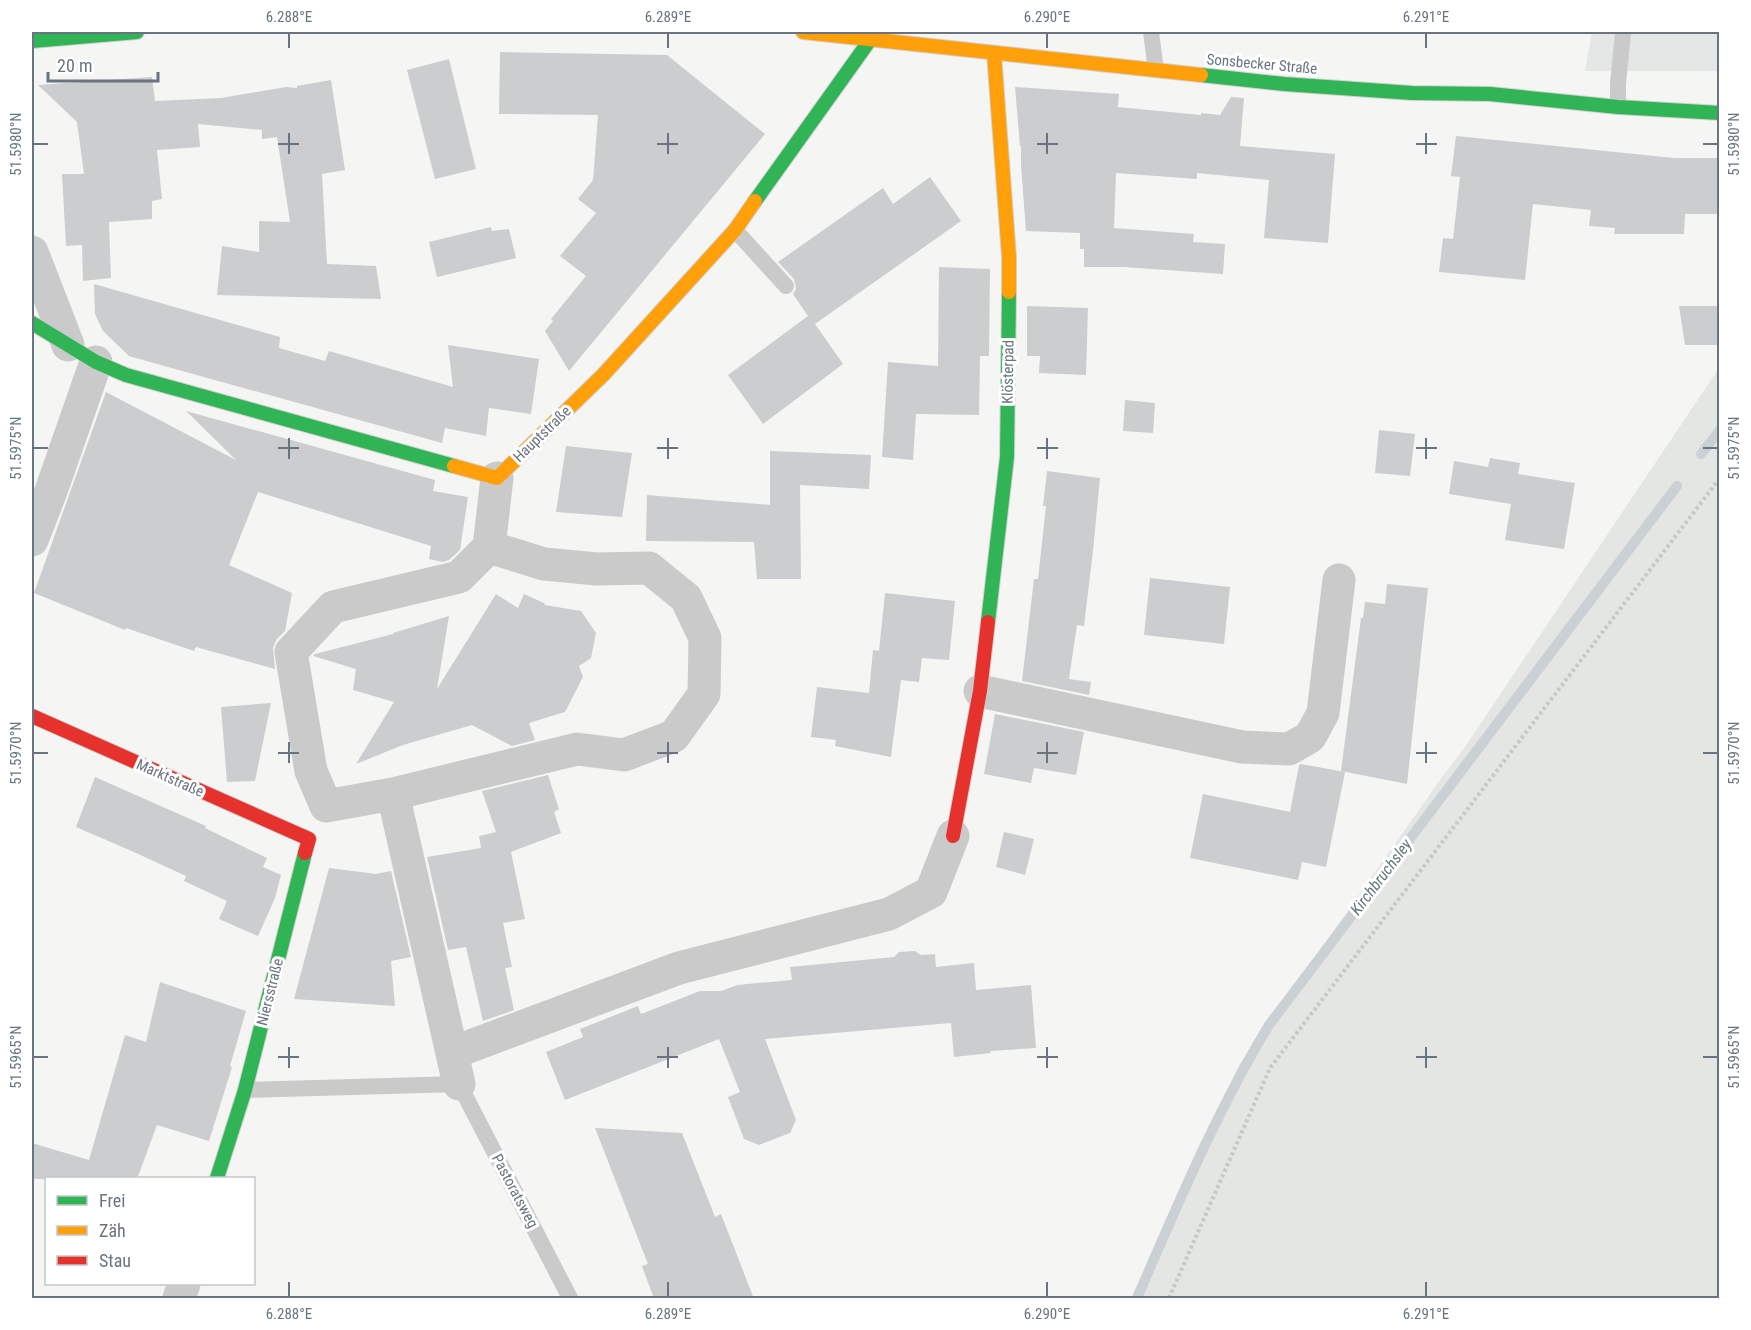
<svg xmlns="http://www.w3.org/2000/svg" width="1751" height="1330" font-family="'Roboto Condensed',sans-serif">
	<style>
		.built { fill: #e5e6e6 }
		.green { fill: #e3e6e2 }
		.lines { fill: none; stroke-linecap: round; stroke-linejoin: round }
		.stream { stroke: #cad0d3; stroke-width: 10 }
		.building { fill: #cccdce }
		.fast-casing { stroke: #d1d1d1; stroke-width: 16 }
		.slow-casing { stroke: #d1d1d1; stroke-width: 16 }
		.jam-casing { stroke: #d1d1d1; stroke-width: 16 }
		.path { stroke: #c6c7c8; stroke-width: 4; stroke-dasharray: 3 3; stroke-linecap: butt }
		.lane { stroke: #cacacb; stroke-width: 16 }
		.street { stroke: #cacacb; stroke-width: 33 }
		.fast { stroke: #30b455; stroke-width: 14 }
		.slow { stroke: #ff9f0a; stroke-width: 14 }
		.jam { stroke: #e5322d; stroke-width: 14 }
		.ticks { fill: none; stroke: #697480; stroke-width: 2 }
		.labels { text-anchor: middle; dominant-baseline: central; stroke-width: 6; stroke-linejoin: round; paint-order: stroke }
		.street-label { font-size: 15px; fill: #697480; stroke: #fff }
		.water-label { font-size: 16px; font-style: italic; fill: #65747c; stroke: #fff }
		.neatline { fill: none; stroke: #697480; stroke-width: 2 }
		.ticks-label { font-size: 15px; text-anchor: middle; fill: #697480 }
	</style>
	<rect width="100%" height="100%" fill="#f5f5f4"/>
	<!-- built -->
	<path class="built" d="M1592 32H1719V71H1585Z"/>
	<!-- green -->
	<path class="green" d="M1719 368V1298H1136L1239 1065 1440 780 1465 747Z"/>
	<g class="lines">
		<!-- stream -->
		<path class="stream" d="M1701 454 1720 430
			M1137 1298C1177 1206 1216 1112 1269 1025L1677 486"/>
	</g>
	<!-- building -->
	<path class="building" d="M500 52 667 55 765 134 569 371 545 331 553 321 551 319 586 276 560 256 596 213 578 199 593 180 598 115 499 114Z
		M449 59 476 169 435 179 407 70Z
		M152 77 155 101 221 98 286 87 297 88V86L331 80 345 170 322 174 327 264 376 266 381 299 217 295 222 246 259 252V221L290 222 277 137 262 139V130L198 124 200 147 157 150 162 199 152 201V219L109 222 111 278 83 281 82 245 66 246 62 174H84L77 122 38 85Z
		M1015 87 1119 94 1118 107 1201 115V113L1220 115 1231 97 1244 98 1240 146 1335 154 1328 243 1264 238 1269 180 1197 173V179L1116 173 1114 228 1194 234 1193 242 1225 244 1223 274 1124 267H1084V249H1080V233L1026 231 1021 165V146H1020Z
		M1456 136 1674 158H1719L1718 214H1685L1684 234H1614L1615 228 1589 226 1591 210 1533 204 1525 280 1439 272 1443 238 1453 239 1460 177 1451 176Z
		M930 177 961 221 815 324 843 364 763 424 728 375 808 316 793 294 796 289 794 279 778 262 883 188 893 204Z
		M491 227 492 231 509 229 516 258 437 277 429 242Z
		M939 267 990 269 989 356H980L979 415 916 414 913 460 882 457 888 362 938 366Z
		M94 284 280 337 279 348 325 361 329 351 453 387 448 345 539 359 531 414 489 408 486 436 445 428 442 443 132 357 129 356 103 331 95 314Z
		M1027 306 1088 308 1086 375 1039 373 1040 356H1027Z
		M1679 306H1719V345H1685Z
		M106 392 236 460 186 411 435 480 433 491 468 497 460 550 449 560 443 562 429 559 431 546 258 492 229 565 292 593 285 631 277 639 273 647 275 669 196 647 194 651 126 628 125 630 34 593Z
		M1125 400 1155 403 1153 433 1123 431Z
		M1379 430 1415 434 1410 476 1375 473Z
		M566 446 632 453 622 517 556 512Z
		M770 451 871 455 869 489 800 485 801 579H757L754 542 646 541 647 495 770 505Z
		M1490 458 1520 463 1518 474 1575 483 1564 549 1505 540 1511 504 1449 494 1454 461 1488 467Z
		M1047 471 1100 478 1093 551 1084 626 1077 625 1069 679 1091 682 1089 695 1022 681 1034 579H1038L1046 506H1043Z
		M1150 578 1230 587 1224 644 1144 635Z
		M1387 584 1428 588 1407 784 1341 771 1361 618H1363L1365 602 1385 604Z
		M885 593 955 601 949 660 922 658 919 682 901 680 891 757 835 746 836 740 811 737 817 687 869 693 873 650 879 651Z
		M496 594 518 608 524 594 544 603 545 605 581 611 596 633 591 658 579 666 583 677 565 712 529 723 535 740 512 746 472 725 403 745 356 764 394 702 353 690 356 669 313 656 315 654 393 634V633L449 616 437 689Z
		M271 703 255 781 227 782 221 707Z
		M995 714 1084 732 1076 775 1034 768 1031 783 984 774Z
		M1301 764 1345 772 1326 867 1302 862 1298 880 1190 858 1203 794 1290 812 1299 765Z
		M548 775 559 809 554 812 561 833 511 852 525 919 503 923 512 967 505 968 514 1010 483 1021 466 947 448 950 427 857 481 848 479 836 496 832 482 791Z
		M95 777 206 826 205 828 267 858 263 867 281 875 275 898 258 936 219 919 227 901 184 881 186 876 136 853 76 827Z
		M1004 832 1034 839 1025 875 996 867Z
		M329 868 376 874 391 871 411 957 391 961 395 1006 294 999Z
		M915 951 921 955 935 954 936 967 974 963 976 990 1031 985 1036 1048 990 1051 991 1053 954 1057 951 1023 765 1039 796 1120 790 1133 759 1145 744 1139 728 1097 740 1092 719 1039 565 1100 546 1052 583 1037 580 1029 638 1006 641 1014 700 991H721L737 985 792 980 790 967 894 957 899 952Z
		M160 982 246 1011 230 1066 232 1067 229 1077 209 1141 157 1125 137 1179H32V1143L89 1160 125 1035 146 1042Z
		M595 1128 682 1133 715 1217 721 1214 754 1299H654L642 1266 648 1264Z"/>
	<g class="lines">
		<defs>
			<path id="fast" d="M32 41 137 32
				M1201 75 1284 84 1412 93 1490 94 1618 107 1720 113
				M755 201 870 40
				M32 323 96 362 126 375 454 466
				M988 622 1007 457 1009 292
				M217 1178 245 1090 305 853"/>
			<path id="slow" d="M803 32 1201 75
				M994 53 1009 257V292
				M454 466 497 478 603 375 735 230 755 201"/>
			<path id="jam" d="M32 716 309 839 305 853
				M953 836 980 691 988 622"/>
		</defs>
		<!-- fast casing -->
		<use href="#fast" class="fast-casing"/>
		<!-- slow casing -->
		<use href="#slow" class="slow-casing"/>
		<!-- jam casing -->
		<use href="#jam" class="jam-casing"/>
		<!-- path -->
		<path class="path" d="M1169 1298 1270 1068 1720 478"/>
		<!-- lane -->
		<path class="lane" d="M1151 32 1156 70
			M1618 107V84L1623 32
			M735 230 786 286
			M245 1090 459 1084 570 1298"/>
		<!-- street -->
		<path class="street" d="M32 252 68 345
			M32 540 51 491 96 362
			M489 547 544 564 597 569 649 568 686 598 705 638 704 694 674 736 624 755 577 749 393 794 326 806 311 771 291 652 333 607 459 577Z
			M489 547 497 478
			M980 691 1242 747 1289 749 1310 737 1323 713 1339 580
			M393 794 459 1084
			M452 1053 679 968 889 914 931 892 953 836
			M179 1298 184 1284"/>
		<!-- fast -->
		<use href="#fast" class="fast"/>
		<!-- slow -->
		<use href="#slow" class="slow"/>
		<!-- jam -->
		<use href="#jam" class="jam"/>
	</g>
	<!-- ticks -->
	<path class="ticks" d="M289 33V48M668 33V48M1047 33V48M1426 33V48M289 133V154M668 133V154M1047 133V154M1426 133V154M33 144H48M278 144H299M657 144H678M1037 144H1058M1416 144H1437M1703 144H1718M289 438V459M668 438V459M1047 438V459M1426 438V459M33 448H48M278 448H299M657 448H678M1037 448H1058M1416 448H1437M1703 448H1718M289 742V763M668 742V763M1047 742V763M1426 742V763M33 753H48M278 753H299M657 753H678M1037 753H1058M1416 753H1437M1703 753H1718M289 1047V1068M668 1047V1068M1047 1047V1068M1426 1047V1068M33 1057H48M278 1057H299M657 1057H678M1037 1057H1058M1416 1057H1437M1703 1057H1718M289 1282V1297M668 1282V1297M1047 1282V1297M1426 1282V1297"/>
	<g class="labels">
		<!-- street labels -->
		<g class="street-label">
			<text transform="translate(1262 64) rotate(5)">Sonsbecker Straße</text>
			<text transform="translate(1008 372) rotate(-89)">Klösterpad</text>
			<text transform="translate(542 434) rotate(-44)">Hauptstraße</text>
			<text transform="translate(170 778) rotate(24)">Marktstraße</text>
			<text transform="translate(270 992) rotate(-76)">Niersstraße</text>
			<text transform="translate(515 1191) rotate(62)">Pastoratsweg</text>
		</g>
		<!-- water labels -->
		<g class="water-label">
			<text transform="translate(1381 877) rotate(-53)">Kirchbruchsley</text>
		</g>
	</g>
	<!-- border -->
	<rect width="1751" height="1330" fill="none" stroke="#ffffff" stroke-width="66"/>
	<!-- legend -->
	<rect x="45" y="1177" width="210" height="108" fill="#ffffff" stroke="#c3c7cc" stroke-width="1.5"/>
	<rect x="57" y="1196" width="30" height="9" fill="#30b455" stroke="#c3c7cc" stroke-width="1.5"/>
	<text x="99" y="1207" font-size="18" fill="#697480">Frei</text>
	<rect x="57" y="1226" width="30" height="9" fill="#ff9f0a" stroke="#c3c7cc" stroke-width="1.5"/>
	<text x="99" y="1237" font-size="18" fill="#697480">Zäh</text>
	<rect x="57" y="1256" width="30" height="9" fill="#e5322d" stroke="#c3c7cc" stroke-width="1.5"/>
	<text x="99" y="1267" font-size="18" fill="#697480">Stau</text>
	<!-- scale -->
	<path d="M48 72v9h110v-9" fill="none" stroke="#697480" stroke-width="3"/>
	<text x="57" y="72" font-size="18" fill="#697480" stroke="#ffffff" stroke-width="4.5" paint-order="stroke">20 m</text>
	<rect x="33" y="33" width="1685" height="1264" class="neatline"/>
	<g class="ticks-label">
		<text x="289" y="22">6.288°E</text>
		<text x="668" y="22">6.289°E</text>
		<text x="1047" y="22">6.290°E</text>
		<text x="1426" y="22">6.291°E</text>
		<text transform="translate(16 144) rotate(-90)" y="5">51.5980°N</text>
		<text transform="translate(1734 144) rotate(-90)" y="5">51.5980°N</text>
		<text transform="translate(16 448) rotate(-90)" y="5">51.5975°N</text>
		<text transform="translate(1734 448) rotate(-90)" y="5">51.5975°N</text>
		<text transform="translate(16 753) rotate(-90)" y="5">51.5970°N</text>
		<text transform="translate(1734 753) rotate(-90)" y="5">51.5970°N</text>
		<text transform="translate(16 1057) rotate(-90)" y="5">51.5965°N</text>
		<text transform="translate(1734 1057) rotate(-90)" y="5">51.5965°N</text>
		<text x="289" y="1319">6.288°E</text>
		<text x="668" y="1319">6.289°E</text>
		<text x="1047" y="1319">6.290°E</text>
		<text x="1426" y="1319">6.291°E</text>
	</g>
</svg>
